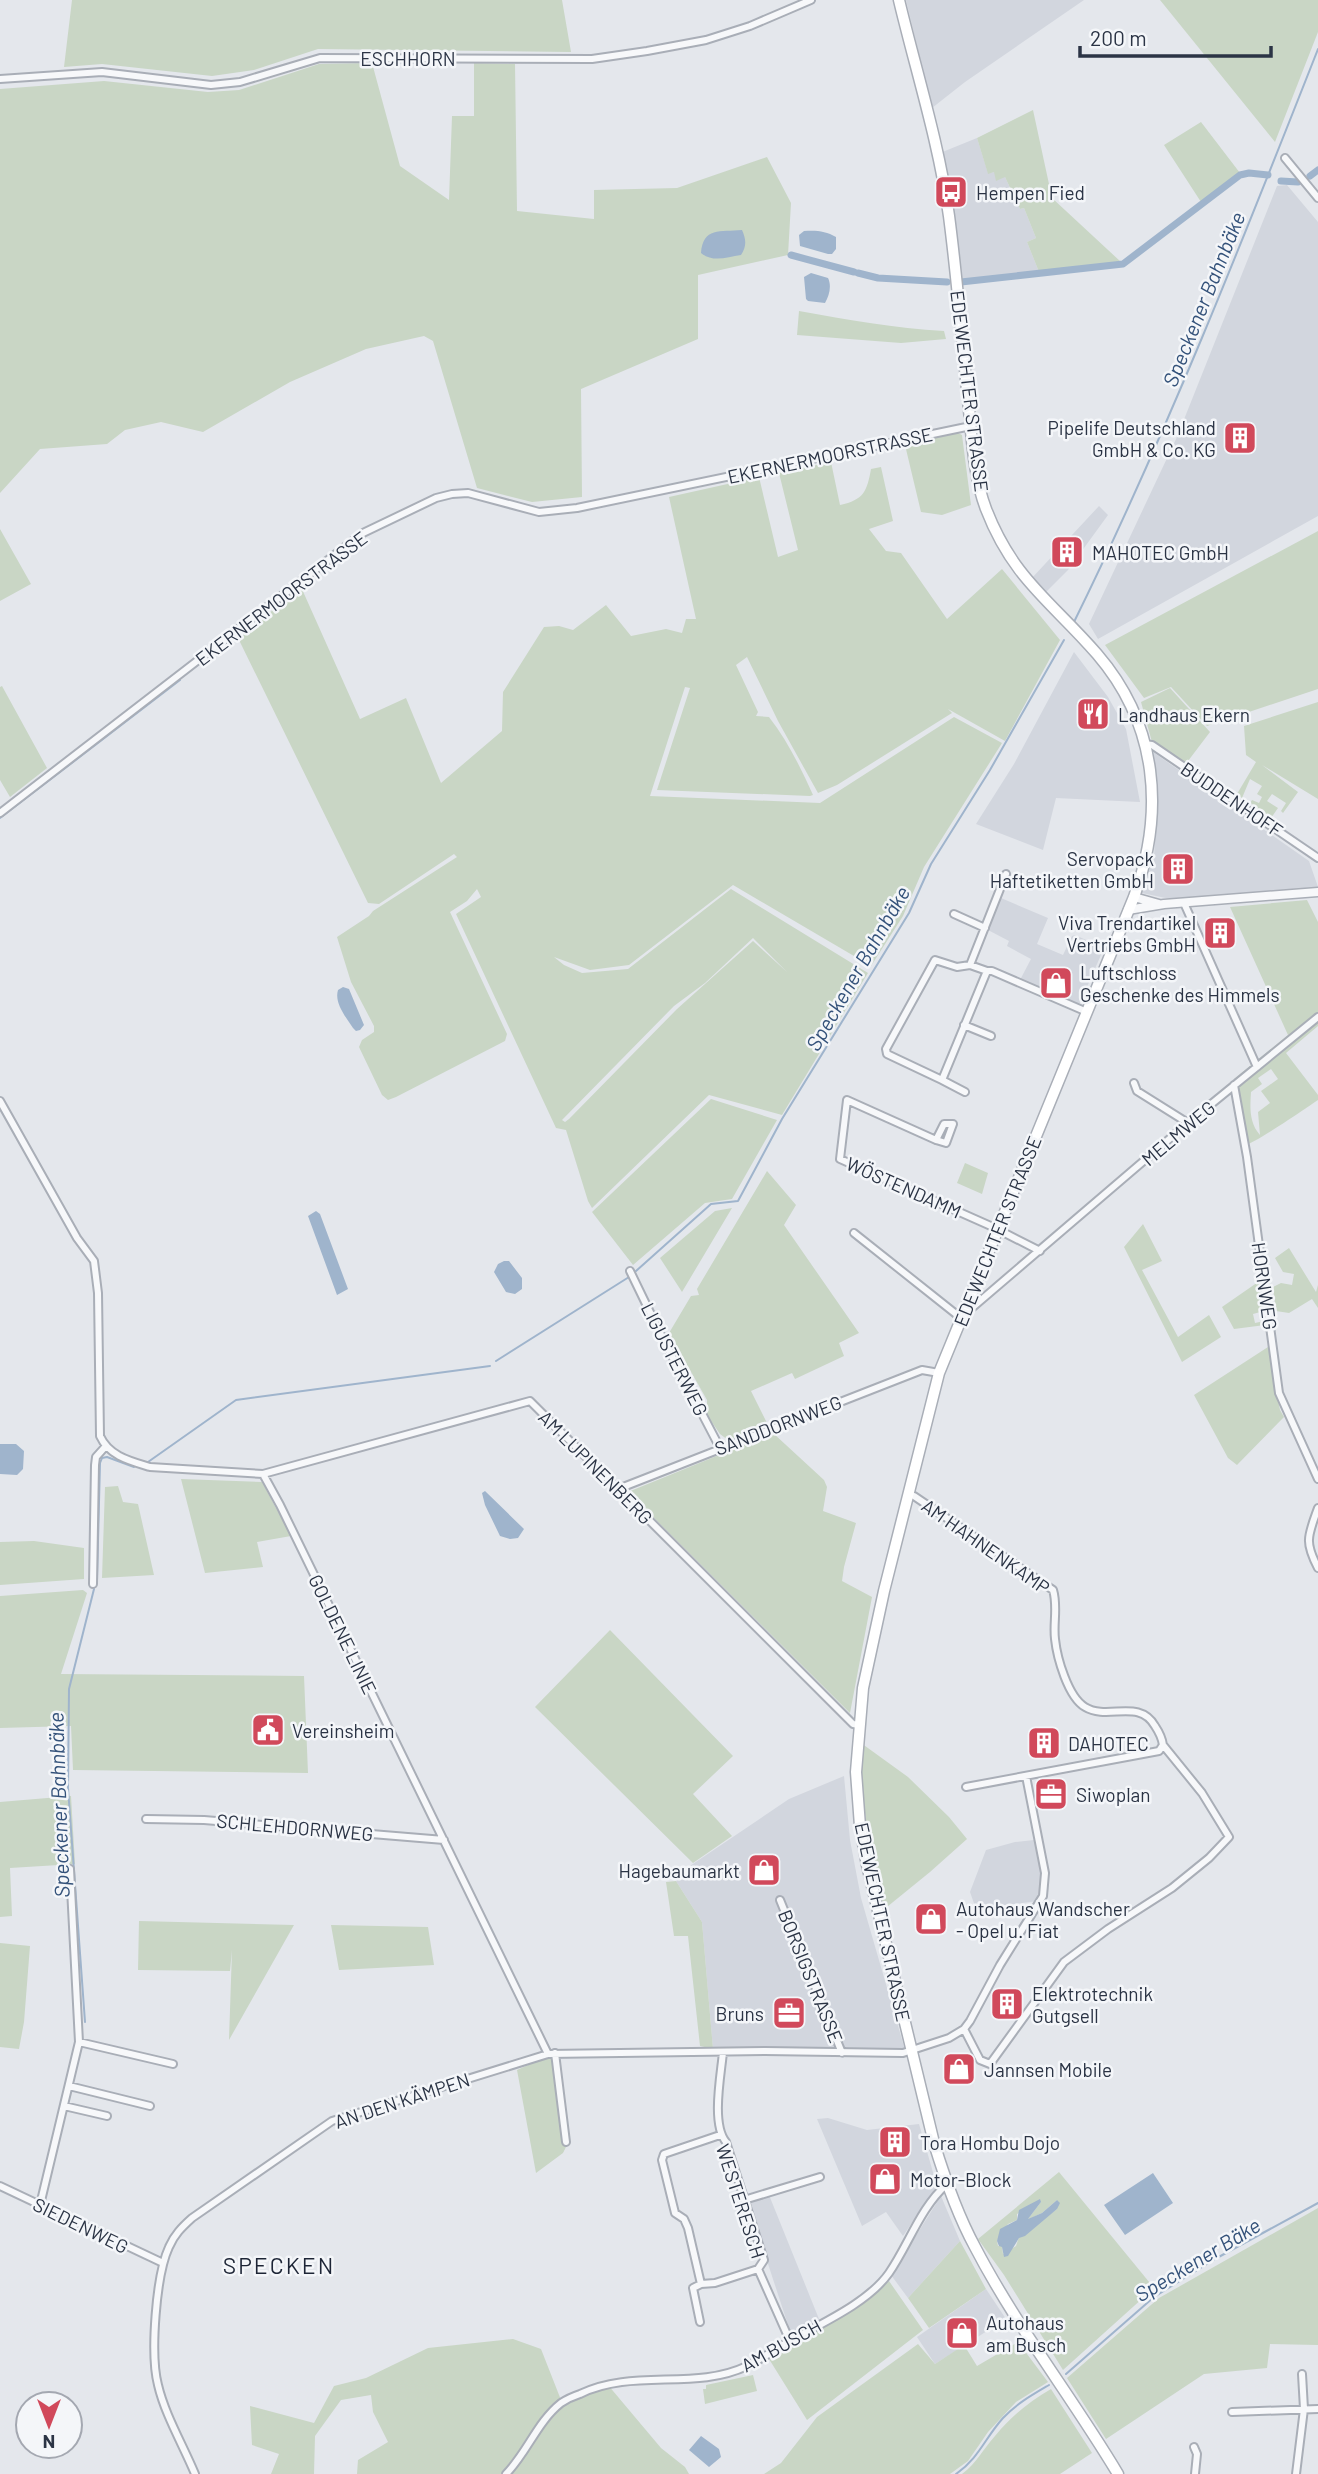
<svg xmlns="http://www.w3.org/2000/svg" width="1318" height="2474" font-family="Barlow,sans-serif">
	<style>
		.built { fill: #d2d6de }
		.green { fill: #c9d6c5; fill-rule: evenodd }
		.water { fill: #9fb4cc }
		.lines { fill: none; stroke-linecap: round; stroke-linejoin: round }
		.stream { stroke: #9fb4cc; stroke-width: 2 }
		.canal { stroke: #9fb4cc; stroke-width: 7 }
		.minor-casing { stroke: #a9aeb7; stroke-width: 10 }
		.tertiary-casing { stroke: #a9aeb7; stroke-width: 11 }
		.secondary-casing { stroke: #a9aeb7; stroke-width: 13 }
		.minor { stroke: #f7f8fa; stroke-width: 6 }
		.tertiary { stroke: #f7f8fa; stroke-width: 8 }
		.secondary { stroke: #fff; stroke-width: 10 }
		.labels { text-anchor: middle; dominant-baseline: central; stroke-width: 5; stroke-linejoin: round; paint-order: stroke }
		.street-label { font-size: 19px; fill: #2b3445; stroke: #f4f6f9 }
		.poi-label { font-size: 19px; fill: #2b3445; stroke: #f4f6f9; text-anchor: start }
		.water-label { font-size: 21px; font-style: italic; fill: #34527a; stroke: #f4f6f9 }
		.quarter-label { font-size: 23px; letter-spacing: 2px; fill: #1d2536; stroke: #f4f6f9 }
	</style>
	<rect width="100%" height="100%" fill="#e4e7ec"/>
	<!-- built -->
	<path class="built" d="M906 0H1084L965 82 932 108Z
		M977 138 988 173 994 172 1005 177 1020 209 1024 208 1036 238 1027 242 1039 272 960 280 940 153Z
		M1287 185 1318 222V516L1098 639 1089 624 1177 437 1277 186Z
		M1099 506 1108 515 1068 570 1045 593 1031 579Z
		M1074 652 1108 697 1126 729 1140 802 1056 798 1043 850 976 824 1014 764Z
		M1153 752 1309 861 1318 887 1175 900 1142 893 1154 856 1157 815Z
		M1001 898 1048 918 1037 944 1063 955 1072 936 1075 935 1104 948 1080 1003 1077 1005 1020 980 1031 959 1007 946 1009 941 988 930Z
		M844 1776 850 1840 861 1898 905 2050 713 2049 702 1922 676 1881 681 1878 678 1874 789 1799Z
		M1034 1840 1041 1866 1042 1884 1038 1901 976 1909 970 1892 986 1850 1015 1842Z
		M828 2118 867 2130 919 2124 937 2186 903 2236 886 2212 862 2226 817 2119Z
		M769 2195 819 2319 791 2334 749 2206 752 2200Z
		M941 2196 960 2241 908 2298 891 2275Z
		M986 2289 1006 2319 935 2364 917 2337Z"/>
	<!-- green -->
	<path class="green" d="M72 0H562L571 52 318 49 254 70 212 76 102 64 64 67Z
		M1160 0H1318V32L1275 142Z
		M372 63 400 166 449 200 452 116H474V63L515 64 517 211 594 219V190L677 188 767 157 791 203 788 255 698 275V339L581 389 582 497 532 502 477 488 433 341 424 336 366 349 290 382 203 432 161 422 125 430 107 444 40 449 0 493V89L104 81 208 92 239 90 319 64Z
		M1033 110 1052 198 1121 262 1039 272 1027 242 1036 238 1024 208 1020 209 1005 177 996 181 994 172 988 174 977 138Z
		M1201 122 1240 173 1201 202 1164 145Z
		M799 311C848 320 895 328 944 331L946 339 901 343 797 335Z
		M958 433 962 435 971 505 942 515 921 512 905 445Z
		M831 462 840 505C864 500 867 491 871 469L881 467 893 521 869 529 886 551 901 553 947 619 1002 569 1060 640 1005 741 948 709 952 713 837 785 818 793 778 721 747 657 736 665 758 712 756 716 769 717C787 740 801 768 813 795L810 796 657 790 690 688 685 687 650 796 820 803 954 717 1002 743 924 867 903 916 871 966 733 885 629 965 590 970 554 957 564 965 582 973 628 969 731 889 868 973 782 1115 709 1095 592 1208 588 1201 566 1130 556 1128 456 914 481 897 477 889 467 901 450 912 507 1034 505 1041 396 1097 388 1100 382 1095 359 1047 362 1040 374 1032V1026L351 982 337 937 369 916 373 911 457 857 454 854 379 904 368 903 240 642V637L301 587 360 719 406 698 441 783 502 731 503 692 544 627 559 626 573 630 606 605 631 636 666 629 682 633 686 619H696L669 497 759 477 778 557 798 550 779 473ZM753 938 787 972 753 941 677 1009 569 1119 565 1122 562 1120 674 1006 705 983Z
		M0 529 31 584 0 601Z
		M1318 531V689L1207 726 1171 687 1144 698 1105 645Z
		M2 686 47 768 10 797 0 780V687Z
		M1170 688 1210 732 1185 765 1152 742 1141 702Z
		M1318 702V799L1262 765 1298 792 1283 813 1281 811 1286 803 1272 794 1267 801 1278 808 1269 821 1256 813 1258 807 1250 803 1252 800 1259 803 1262 797 1257 794 1262 786 1250 779 1242 798 1237 794 1256 762 1246 755 1244 726Z
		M1307 900 1318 922V1026L1286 1053 1318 1095V1100C1306 1108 1254 1144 1245 1145L1234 1079 1288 1035 1230 907ZM1271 1069 1278 1079 1261 1091 1270 1103 1258 1112 1260 1135C1249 1123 1250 1107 1251 1092L1262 1084 1258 1078Z
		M711 1099 777 1120 732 1199 705 1203 633 1265 592 1212Z
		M965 1163 988 1173 982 1194 957 1183Z
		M767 1171 796 1205 784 1225 859 1333 839 1343 844 1356 795 1379 792 1373 751 1391 768 1425 728 1440 720 1434 707 1415V1400L669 1333 691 1296 699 1295 697 1289Z
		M732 1208 682 1292 660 1258 715 1211Z
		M1143 1224 1162 1261 1142 1270 1178 1337 1209 1315 1221 1337 1182 1362 1124 1247Z
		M1289 1248 1316 1292 1318 1285V1308L1312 1299 1289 1313 1276 1311 1273 1287 1281 1283 1292 1285 1294 1274 1283 1272 1275 1258Z
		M1261 1280 1264 1311 1253 1314 1255 1323 1264 1321 1265 1325 1234 1329 1222 1307Z
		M1268 1347 1280 1410 1284 1417 1237 1465 1228 1458 1194 1395Z
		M773 1433 824 1480 827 1487 823 1511 856 1523 844 1567 842 1581 872 1597 850 1713 628 1492Z
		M181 1479 262 1482 291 1536 257 1542 263 1567 205 1573Z
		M118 1486 123 1502 138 1504 154 1575 102 1578 105 1487Z
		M34 1541 84 1548V1579L0 1585V1542Z
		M83 1590 87 1593 61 1674 304 1676 308 1773 73 1770 71 1726 0 1728V1596Z
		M610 1630 733 1756 693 1794 732 1836 693 1863 535 1707Z
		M861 1743 908 1777 949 1817 967 1839 930 1872 882 1911C871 1855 860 1800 861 1743Z
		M71 1796 75 1864 10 1868 12 1916 0 1917V1802Z
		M676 1881 702 1922 713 2049 700 2046 688 1936H674L666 1882Z
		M139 1921 294 1925 229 2040 232 1950 230 1971 138 1970Z
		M331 1925 428 1927 434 1965 339 1970Z
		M0 1943 30 1946 24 2022 19 2049 0 2047Z
		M555 2053 566 2147 563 2153 536 2173 517 2070Z
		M1059 2172 1154 2288 1063 2370 1004 2275 978 2239ZM1057 2200V2209L1019 2237 1016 2246 1003 2254 1002 2246H998L997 2241 1008 2224 1017 2220V2214L1041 2202 1027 2220 1042 2213Z
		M1318 2208V2345L1270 2344 1267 2368 1204 2374 1106 2439 1067 2378 1159 2298Z
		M960 2241 986 2289 929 2328 908 2298Z
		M889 2281 923 2330 807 2420 769 2359 870 2299Z
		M513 2339 541 2349 561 2400C535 2422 524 2451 501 2474H357L358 2460 388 2442 373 2412 371 2395 341 2400 315 2436 314 2474H271L279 2454 252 2445 250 2406 314 2423 334 2386 366 2378 428 2348Z
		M1018 2342 1048 2382 1016 2402 988 2432 968 2461 950 2474H764L781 2463 817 2417 918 2344 935 2364 964 2345 977 2366Z
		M753 2375 757 2391 705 2404 703 2389H706V2385Z
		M608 2385 661 2448 685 2467 689 2474H510L541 2431 563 2406Z
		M1051 2389 1092 2453 1060 2474H962C977 2463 983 2449 995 2436 1011 2416 1029 2402 1051 2389Z"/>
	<!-- water -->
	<path class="water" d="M742 230C746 239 747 246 741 255 727 257 713 263 701 253 703 227 720 232 742 230Z
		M804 231C816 230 826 231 836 237V249L832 254H828L800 246 799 235Z
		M811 273 828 278C832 286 829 296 825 303L808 301 806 299 804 277Z
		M343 987 349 989 364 1025 360 1030 356 1031 353 1028C346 1017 334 1003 338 990Z
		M316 1211 320 1214 348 1289 337 1295 308 1216Z
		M504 1261H509L522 1278V1289L515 1294 506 1292 494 1272 498 1264Z
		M0 1444H16L24 1451 23 1469 17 1475 0 1474Z
		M485 1491 524 1529 518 1538 510 1539 500 1536 485 1505 482 1493Z
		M1153 2173 1173 2203 1125 2235 1104 2205Z
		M1040 2199 1041 2202 1028 2219 1042 2213 1057 2200 1060 2203 1057 2209 1025 2236 1019 2238 1008 2256 1004 2257 1002 2247 999 2246 997 2241 1000 2229 1017 2220 1019 2210Z
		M701 2436 719 2449 721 2457 709 2467 689 2450Z"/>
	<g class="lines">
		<!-- stream -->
		<path class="stream" d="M1074 622C1166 435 1242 242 1318 49
			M0 818 180 680
			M636 1271 711 1204 738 1201 782 1119 909 913 931 864 990 770 1064 640
			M496 1361 629 1277
			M148 1462 236 1400 490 1366
			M97 1580 100 1463 102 1458 107 1457 134 1467
			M85 2022 68 1788 69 1689 94 1589
			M1066 2374 1154 2297 1215 2259 1318 2203
			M956 2474C979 2458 985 2438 1003 2418 1016 2404 1032 2395 1049 2385"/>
		<!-- canal -->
		<path class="canal" d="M1310 176 1318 170
			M1281 181 1298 182
			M791 255 854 272
			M858 273 878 278 947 282
			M961 282 1123 264 1240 175 1249 173 1268 175"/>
		<defs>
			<path id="minor" d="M0 79 102 72 211 85 240 82 320 58 592 59 647 51 706 40 750 26 811 0
				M1285 158 1318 198
				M1144 744 1152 745 1318 858
				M0 813 363 533 436 498 452 494 468 493 539 512 577 508 971 426
				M1184 903 1257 1067
				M954 914 985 928
				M970 965 1006 874
				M987 971 942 1080 887 1054 886 1049 935 960 957 967 970 965 987 971H992L1087 1012
				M964 1025 991 1036
				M942 1080 965 1092
				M1134 1083 1137 1091 1188 1123
				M1234 1085 1247 1157 1279 1393 1318 1479
				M0 1101 77 1238 94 1261 98 1293 100 1436C109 1456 130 1461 150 1467L263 1474 530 1401 853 1724 859 1725
				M936 1140 944 1124H953L946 1143 936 1140 847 1100 840 1159 993 1227 1040 1251
				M854 1233 961 1318
				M630 1271 661 1335 720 1448
				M973 1307 1188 1123 1318 1017
				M263 1474 280 1505 548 2054
				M618 1489 922 1370 939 1373
				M908 1494 914 1496 1053 1590C1058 1606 1053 1623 1055 1639 1057 1658 1068 1697 1085 1707 1108 1721 1139 1698 1155 1726 1159 1732 1162 1738 1163 1745L1202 1793 1229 1837 1209 1858 1172 1888 1108 1929 1064 1962 990 2064 980 2060 964 2029
				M1318 1508C1308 1536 1304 1541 1318 1568
				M93 1584 95 1465 96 1457 105 1447
				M966 1787 1159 1751 1163 1745
				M146 1819 204 1820 444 1840
				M780 1900 842 2053
				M79 2042 173 2064
				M723 2052C721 2075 711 2124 726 2142L764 2260 758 2269 790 2341
				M555 2053 566 2142
				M69 2086 150 2106
				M64 2106 107 2116
				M720 2135 664 2154 662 2160 675 2213 684 2219 688 2228 701 2284 715 2283 758 2269
				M0 2186 163 2263
				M744 2200 820 2177
				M40 2205 79 2042 70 1869
				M700 2322 693 2288 701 2284
				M1232 2412 1318 2409
				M1194 2447 1197 2454 1195 2474
				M195 2474C183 2445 165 2415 158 2385 150 2354 156 2275 169 2247 174 2235 182 2227 192 2218L332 2121 548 2054 765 2051 903 2053 949 2038 964 2029 970 2021 1000 1965 1043 1896 1045 1873 1026 1776
				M506 2474C527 2453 537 2422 561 2403 567 2399 574 2396 580 2394 633 2368 695 2391 747 2366 761 2359 775 2350 788 2342 820 2324 868 2303 889 2273 909 2244 920 2208 947 2184
				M1296 2474 1304 2409 1302 2374"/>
			<path id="tertiary" d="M1134 897 1159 904
				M1128 910 1164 904 1318 892"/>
			<path id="secondary" d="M899 0C916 71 939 143 949 216 957 277 962 339 968 400 972 436 973 475 986 509 1013 579 1051 601 1097 654 1158 725 1165 812 1134 897L939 1373 884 1591 863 1688 856 1772 860 1826 867 1865 934 2143C945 2179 957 2214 975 2247 1016 2326 1072 2397 1118 2474"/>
		</defs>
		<!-- minor casing -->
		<use href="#minor" class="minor-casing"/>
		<!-- tertiary casing -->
		<use href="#tertiary" class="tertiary-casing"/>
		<!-- secondary casing -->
		<use href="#secondary" class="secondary-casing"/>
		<!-- minor -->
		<use href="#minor" class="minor"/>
		<!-- tertiary -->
		<use href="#tertiary" class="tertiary"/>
		<!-- secondary -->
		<use href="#secondary" class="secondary"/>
	</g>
	<!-- icons -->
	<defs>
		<symbol id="bus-square" viewBox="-11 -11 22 22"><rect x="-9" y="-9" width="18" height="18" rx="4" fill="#d1495b" stroke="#f4f6f9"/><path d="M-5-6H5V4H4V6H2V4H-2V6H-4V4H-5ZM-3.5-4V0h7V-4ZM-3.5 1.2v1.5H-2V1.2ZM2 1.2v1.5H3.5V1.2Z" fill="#fff"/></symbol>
		<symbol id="building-square" viewBox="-11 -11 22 22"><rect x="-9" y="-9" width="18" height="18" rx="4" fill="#d1495b" stroke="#f4f6f9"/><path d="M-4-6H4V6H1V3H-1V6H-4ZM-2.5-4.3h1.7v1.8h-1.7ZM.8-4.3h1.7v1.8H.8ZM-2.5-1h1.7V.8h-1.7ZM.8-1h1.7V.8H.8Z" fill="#fff"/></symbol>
		<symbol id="restaurant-square" viewBox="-11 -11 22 22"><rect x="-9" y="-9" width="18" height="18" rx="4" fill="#d1495b" stroke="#f4f6f9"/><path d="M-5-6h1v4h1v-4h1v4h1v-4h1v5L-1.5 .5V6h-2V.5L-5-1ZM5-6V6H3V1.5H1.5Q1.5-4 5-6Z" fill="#fff"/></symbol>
		<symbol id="shop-square" viewBox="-11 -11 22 22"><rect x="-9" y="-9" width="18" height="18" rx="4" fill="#d1495b" stroke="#f4f6f9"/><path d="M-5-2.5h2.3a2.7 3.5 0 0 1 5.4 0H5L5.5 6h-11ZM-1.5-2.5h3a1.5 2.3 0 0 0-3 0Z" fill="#fff"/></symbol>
		<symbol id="civic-square" viewBox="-11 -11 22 22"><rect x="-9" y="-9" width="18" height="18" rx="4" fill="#d1495b" stroke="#f4f6f9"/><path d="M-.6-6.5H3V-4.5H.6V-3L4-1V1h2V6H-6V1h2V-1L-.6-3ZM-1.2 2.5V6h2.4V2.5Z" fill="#fff"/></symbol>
		<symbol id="office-square" viewBox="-11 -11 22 22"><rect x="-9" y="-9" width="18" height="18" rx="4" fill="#d1495b" stroke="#f4f6f9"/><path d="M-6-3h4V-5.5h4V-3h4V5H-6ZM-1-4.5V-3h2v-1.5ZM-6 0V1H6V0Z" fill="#fff"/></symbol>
	</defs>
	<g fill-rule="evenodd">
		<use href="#bus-square" x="932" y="173" width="38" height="38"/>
		<use href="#building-square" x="1221" y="419" width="38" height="38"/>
		<use href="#building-square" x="1048" y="533" width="38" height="38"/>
		<use href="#restaurant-square" x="1074" y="695" width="38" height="38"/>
		<use href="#building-square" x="1159" y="850" width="38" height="38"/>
		<use href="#building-square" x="1201" y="914" width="38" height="38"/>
		<use href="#shop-square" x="1037" y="964" width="38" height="38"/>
		<use href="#civic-square" x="249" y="1711" width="38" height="38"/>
		<use href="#building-square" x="1025" y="1724" width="38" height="38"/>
		<use href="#office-square" x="1032" y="1775" width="38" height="38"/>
		<use href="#shop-square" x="745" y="1851" width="38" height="38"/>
		<use href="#shop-square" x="912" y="1900" width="38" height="38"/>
		<use href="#building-square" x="988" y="1985" width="38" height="38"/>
		<use href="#office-square" x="770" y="1994" width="38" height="38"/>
		<use href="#shop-square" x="940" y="2050" width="38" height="38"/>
		<use href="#building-square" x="876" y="2123" width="38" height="38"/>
		<use href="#shop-square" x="866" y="2160" width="38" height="38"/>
		<use href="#shop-square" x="943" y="2314" width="38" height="38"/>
	</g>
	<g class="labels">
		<!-- street labels -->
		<g class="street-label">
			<text x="408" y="58">ESCHHORN</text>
			<text transform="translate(970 391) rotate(83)">EDEWECHTER STRASSE</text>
			<text transform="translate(830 455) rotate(-12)">EKERNERMOORSTRASSE</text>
			<text transform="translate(281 598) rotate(-37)">EKERNERMOORSTRASSE</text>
			<text transform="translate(1232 799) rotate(34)">BUDDENHOFF</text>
			<text transform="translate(1178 1133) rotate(-40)">MELMWEG</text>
			<text transform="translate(904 1187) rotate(24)">WÖSTENDAMM</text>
			<text transform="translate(997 1231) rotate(-68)">EDEWECHTER STRASSE</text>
			<text transform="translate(1265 1286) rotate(82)">HORNWEG</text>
			<text transform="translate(675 1359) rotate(63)">LIGUSTERWEG</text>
			<text transform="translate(778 1425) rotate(-21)">SANDDORNWEG</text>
			<text transform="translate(596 1467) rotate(45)">AM LUPINENBERG</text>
			<text transform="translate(986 1546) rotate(35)">AM HAHNENKAMP</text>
			<text transform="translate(343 1634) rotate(64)">GOLDENE LINIE</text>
			<text transform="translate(295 1827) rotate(5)">SCHLEHDORNWEG</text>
			<text transform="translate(883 1922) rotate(78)">EDEWECHTER STRASSE</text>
			<text transform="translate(811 1976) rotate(68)">BORSIGSTRASSE</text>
			<text transform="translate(402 2100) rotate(-18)">AN DEN KÄMPEN</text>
			<text transform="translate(741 2201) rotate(72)">WESTERESCH</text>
			<text transform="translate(81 2225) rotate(26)">SIEDENWEG</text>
			<text transform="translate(781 2345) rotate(-29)">AM BUSCH</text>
		</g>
		<!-- poi labels -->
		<g class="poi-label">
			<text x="976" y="192">Hempen Fied</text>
			<text x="1216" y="427" text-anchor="end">Pipelife Deutschland<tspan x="1216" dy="22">GmbH &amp; Co. KG</tspan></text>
			<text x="1092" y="552">MAHOTEC GmbH</text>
			<text x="1118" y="714">Landhaus Ekern</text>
			<text x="1154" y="858" text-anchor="end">Servopack<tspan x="1154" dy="22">Haftetiketten GmbH</tspan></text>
			<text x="1196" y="922" text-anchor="end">Viva Trendartikel<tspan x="1196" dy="22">Vertriebs GmbH</tspan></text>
			<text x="1080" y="972">Luftschloss<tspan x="1080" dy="22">Geschenke des Himmels</tspan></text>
			<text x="292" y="1730">Vereinsheim</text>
			<text x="1068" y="1743">DAHOTEC</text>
			<text x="1076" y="1794">Siwoplan</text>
			<text x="740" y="1870" text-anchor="end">Hagebaumarkt</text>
			<text x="956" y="1908">Autohaus Wandscher<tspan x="956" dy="22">- Opel u. Fiat</tspan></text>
			<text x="1032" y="1993">Elektrotechnik<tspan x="1032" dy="22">Gutgsell</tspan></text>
			<text x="764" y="2013" text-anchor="end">Bruns</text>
			<text x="984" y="2069">Jannsen Mobile</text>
			<text x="920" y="2142">Tora Hombu Dojo</text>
			<text x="910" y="2179">Motor-Block</text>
			<text x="986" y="2322">Autohaus<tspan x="986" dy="22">am Busch</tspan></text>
		</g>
		<!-- water labels -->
		<g class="water-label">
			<text transform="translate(1203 299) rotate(-68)">Speckener Bahnbäke</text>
			<text transform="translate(857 968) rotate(-60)">Speckener Bahnbäke</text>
			<text transform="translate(58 1805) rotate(-92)">Speckener Bahnbäke</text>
			<text transform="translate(1197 2259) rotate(-31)">Speckener Bäke</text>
		</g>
		<!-- quarter labels -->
		<g class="quarter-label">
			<text x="279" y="2265">SPECKEN</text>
		</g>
	</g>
	<!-- north arrow -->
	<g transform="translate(49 2425) rotate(180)"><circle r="33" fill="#f4f6f9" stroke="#a4a8b1" stroke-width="2"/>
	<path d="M0-5L12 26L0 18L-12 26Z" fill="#d1495b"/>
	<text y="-10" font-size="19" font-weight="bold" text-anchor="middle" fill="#2b3445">N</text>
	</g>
	<!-- scale -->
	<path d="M1080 46v10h191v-10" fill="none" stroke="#2b3445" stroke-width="3.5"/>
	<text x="1090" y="46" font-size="21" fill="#2b3445" stroke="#f4f6f9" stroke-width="5" paint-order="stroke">200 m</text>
</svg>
